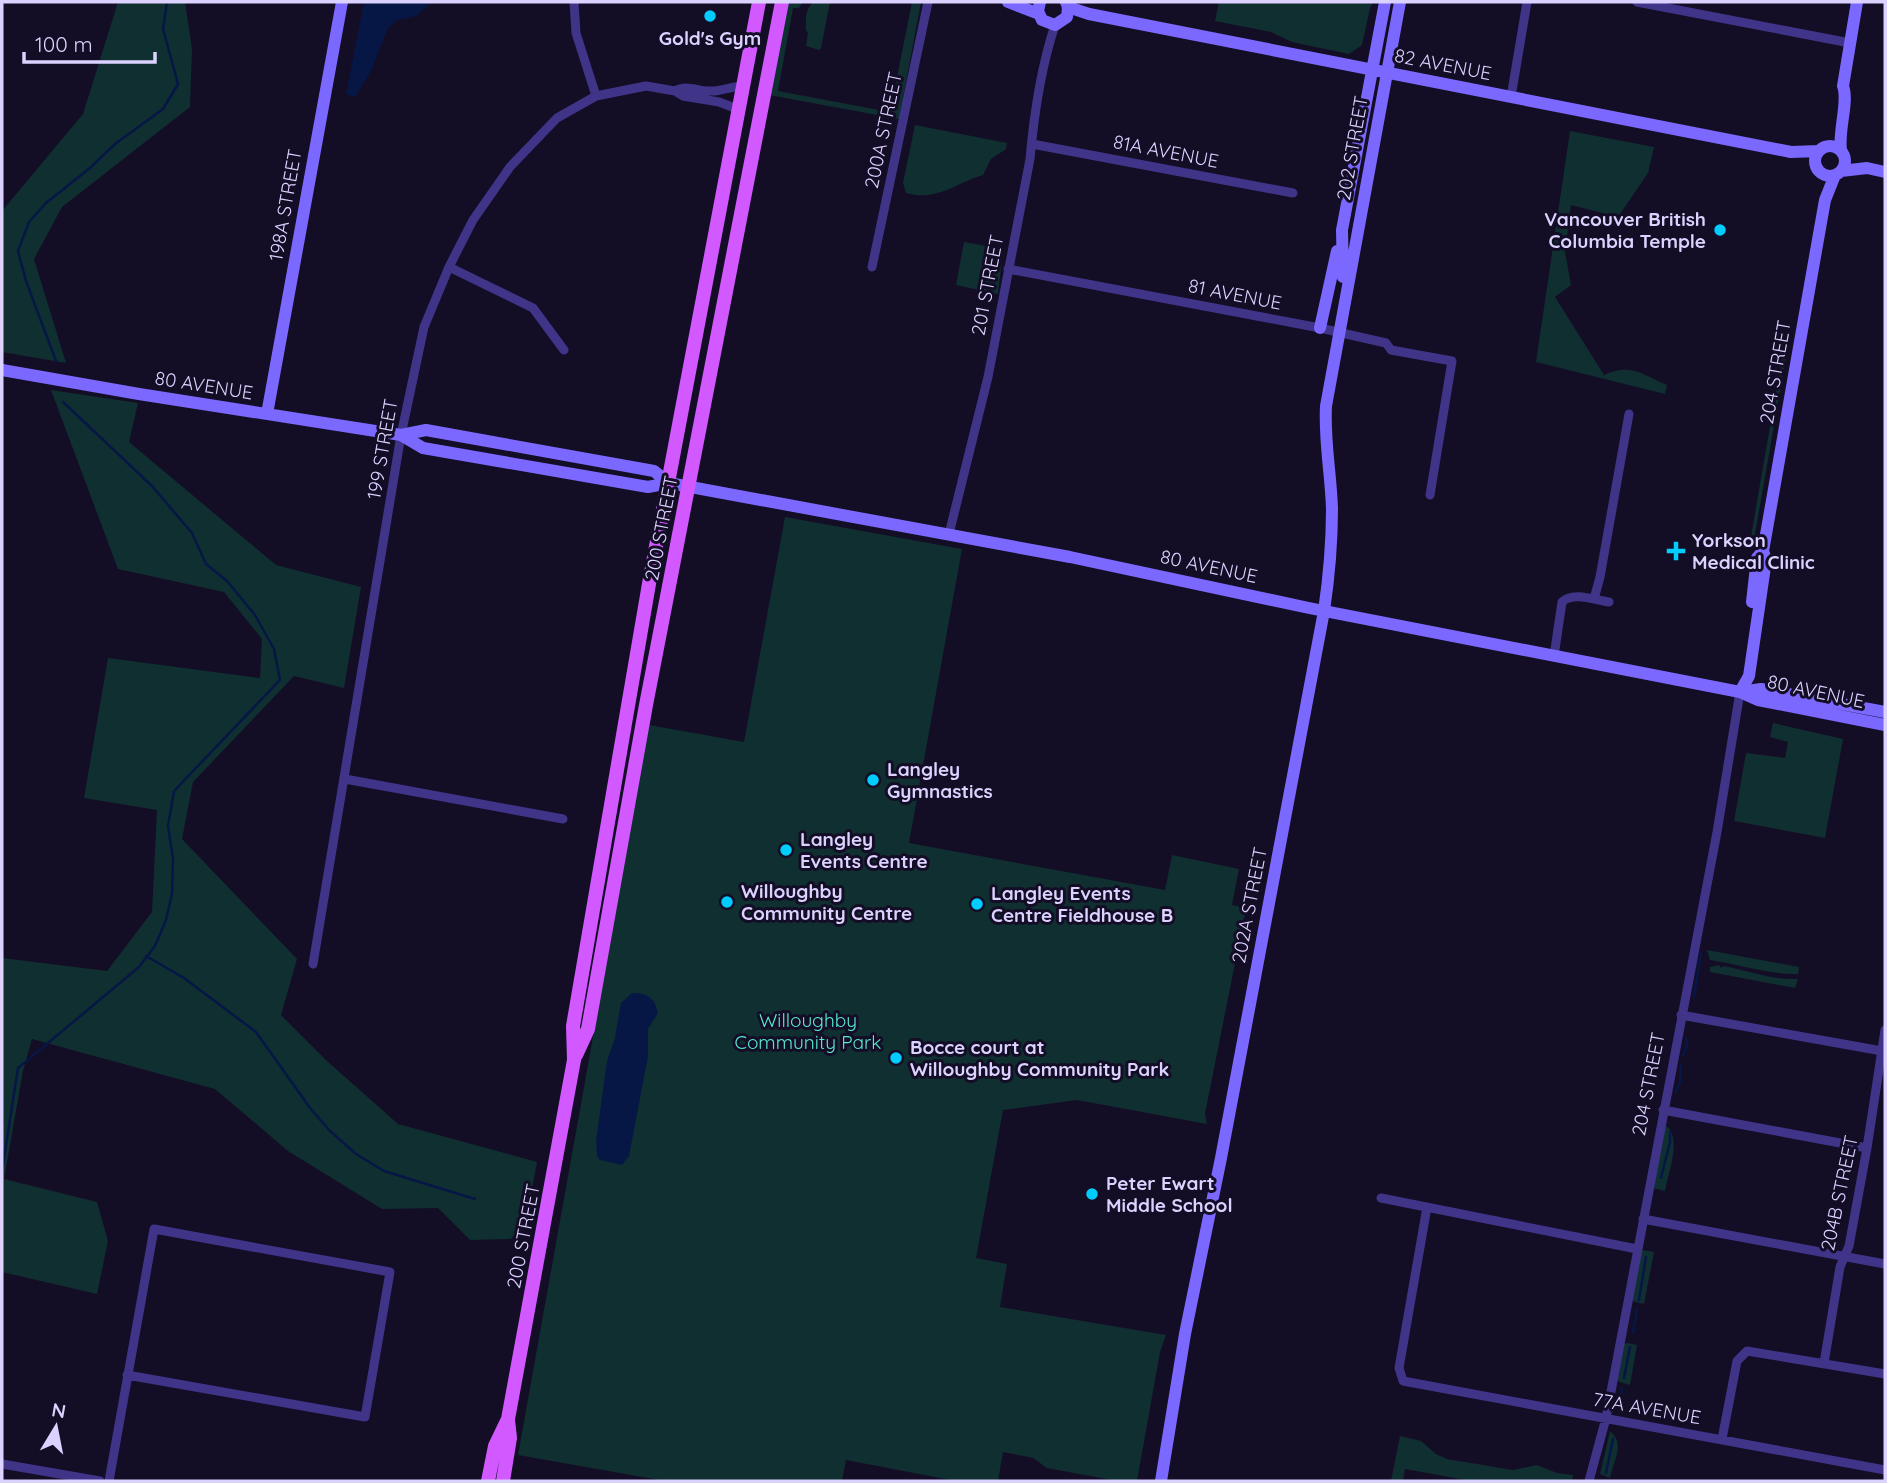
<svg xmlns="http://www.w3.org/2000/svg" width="1887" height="1483" font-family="Quicksand,sans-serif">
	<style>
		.green { fill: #102f31 }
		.water { fill: #061746 }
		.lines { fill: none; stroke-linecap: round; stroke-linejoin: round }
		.stream { stroke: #061746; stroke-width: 2.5 }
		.street { stroke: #403489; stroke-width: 9 }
		.secondary { stroke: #7b69ff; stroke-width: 12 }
		.primary { stroke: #d159ff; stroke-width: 14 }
		.poi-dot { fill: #00ccfd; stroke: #140d26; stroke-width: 2.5 }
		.labels { text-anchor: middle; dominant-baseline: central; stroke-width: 6; stroke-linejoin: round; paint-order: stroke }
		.poi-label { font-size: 19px; font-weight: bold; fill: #dcd2ff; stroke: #140d26; text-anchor: start }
		.street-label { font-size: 19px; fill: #dcd2ff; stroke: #140d26 }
		.park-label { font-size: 19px; fill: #55e8d2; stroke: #140d26 }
	</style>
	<rect width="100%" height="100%" fill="#140d26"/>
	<!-- green -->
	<path class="green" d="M118 2H185L192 49 190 107 62 207 34 259 66 363 2 352V211L83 114Z
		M785 2H803L799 8H793L778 91 890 112 912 2H921L899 119 769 95Z
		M814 2H830L821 48 819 50 806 46 808 32 806 31C806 20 804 9 814 2Z
		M1219 2H1373L1370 8 1362 45 1349 54 1292 42 1271 32 1215 21Z
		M915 125 1007 143 1006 149 991 159 983 175C956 183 936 202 906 193L903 183Z
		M1570 131 1654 147 1648 173 1618 217 1571 205 1565 252 1571 285 1555 297 1604 375C1631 363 1641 374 1667 385L1665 394 1536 362Z
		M964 242 1003 249 998 294 956 285Z
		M1785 340H1789L1755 534 1754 540 1750 542Z
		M51 390 138 403 129 442 276 565 361 587 344 688 294 676 193 782 182 839 297 959 281 1015 327 1061 398 1124 537 1162 526 1221 511 1239 470 1240 438 1208 382 1209 288 1151 215 1089 32 1039 23 1071 4 1179 97 1202 108 1241 97 1294 2 1272V958L107 971 152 912 157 810 84 798 108 658 260 678 262 639 224 592 118 569Z
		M785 517 962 549 909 843 1165 890 1172 855 1239 869 1232 905 1246 908 1205 1114 1207 1124 1077 1100 1003 1110 976 1258 1007 1264 1000 1307 1166 1335 1160 1352 1137 1481H1117L1047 1468 1033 1458 1003 1452 998 1481H956L846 1460 842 1481H665L518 1455 649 725 744 742Z
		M1773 723 1843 739 1825 838 1734 821 1746 753 1785 758 1788 742 1770 737Z
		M1707 950 1799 967 1798 974C1769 975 1739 964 1710 960Z
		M1719 965 1721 968 1724 966C1749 971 1772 980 1798 979L1795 988 1710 972V967Z
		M1665 1125C1683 1136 1668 1173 1665 1191L1653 1188Z
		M1643 1250 1654 1252 1644 1304 1632 1301 1641 1251Z
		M1627 1343 1637 1345 1630 1385 1617 1381 1624 1344Z
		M1610 1431C1626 1444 1613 1461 1610 1478L1600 1474Z
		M1400 1436 1421 1441 1436 1454 1447 1459 1513 1470 1537 1465 1557 1473 1573 1475 1572 1481H1471L1405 1469 1403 1481H1391Z"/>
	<!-- water -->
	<path class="water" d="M364 2H432L416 16 398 20 388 28 371 71 355 97 346 94Z
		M632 993C648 993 655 998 658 1013L648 1029V1056L629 1156 622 1165 600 1160 597 1156 596 1141 607 1061 615 1038 621 1003Z"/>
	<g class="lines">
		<!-- stream -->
		<path class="stream" d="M56 361 26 281 18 251 29 222 46 203 90 168 115 144 163 109 178 84 163 29 167 2
			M146 956 184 978 256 1032 310 1108 329 1130 356 1154 384 1171 475 1199
			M1694 997 1701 953
			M1683 1055 1687 1046 1686 1038
			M1676 1092 1680 1083 1681 1065
			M2 1171 18 1068 139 967 155 946 166 920 172 894 173 859 168 826 174 791 280 680 274 649 255 615 227 581 206 564 192 533 152 486 63 402
			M1661 1178 1670 1142V1132
			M1639 1300 1646 1257
			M1633 1333 1637 1308
			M1624 1378 1630 1347
			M1620 1401 1622 1388
			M1606 1473 1613 1439"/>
		<!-- street -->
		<path class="street" d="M574 2 576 33 596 96
			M1637 2 1850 43
			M675 91C687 84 696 91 709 91 721 92 731 86 744 86
			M1511 97 1527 2
			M1032 144 1293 193
			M449 267 533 308 564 350
			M872 267 928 2
			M1008 269 1320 328 1386 343 1391 350 1452 361 1430 495
			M949 534 988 377 1030 159C1034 114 1041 67 1055 25
			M1594 599 1600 577 1629 414
			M1554 656 1562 602C1573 591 1595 600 1609 602
			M345 779 563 819
			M313 964 401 435 424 327 449 267 473 220 510 167 557 118 596 96 646 86 675 91 683 96 719 102 740 110
			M1681 1015 1882 1051
			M1663 1110 1867 1148
			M1381 1198 1637 1249
			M1427 1207 1399 1368 1403 1381 1885 1470
			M1643 1219 1885 1264
			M1824 1363 1840 1267 1849 1246 1867 1148 1885 1030
			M1722 1439 1737 1361 1747 1351 1885 1374
			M2 1464 100 1481
			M109 1481 154 1229 390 1272 365 1417 127 1375
			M1589 1481 1606 1418 1717 832 1740 692"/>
		<!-- secondary -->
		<path class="secondary" d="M1008 2 1039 14
			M1040 2 1038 11 1042 20 1055 25 1067 17 1068 7 1066 2
			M1068 7 1089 14 1791 152 1819 151
			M1815 161a15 15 0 1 1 30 0a15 15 0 1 1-30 0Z
			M1841 150C1838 130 1849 102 1843 86L1857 2
			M1841 171 1867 168 1885 172
			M1343 277 1342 230 1385 2
			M1320 328 1337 251
			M2 370 139 394 401 435 426 430 654 471 669 483
			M267 414 342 2
			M401 435 423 448 648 487 669 483 1070 557 1309 608 1740 692 1758 700 1885 725
			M1752 602 1757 558 1763 551
			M1740 692 1749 676 1766 560 1763 551 1765 540 1825 200 1835 175
			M1741 692 1761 689 1885 712
			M1161 1481 1185 1334 1221 1158 1324 611C1329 577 1332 543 1332 509 1331 474 1324 441 1326 406L1400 2"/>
		<!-- primary -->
		<path class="primary" d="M576 1055 588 1029 646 705 782 2
			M488 1481 495 1446 508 1419 574 1060 573 1026 650 578 759 2
			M503 1481 510 1438 508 1420"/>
	</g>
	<!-- markers -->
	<g class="poi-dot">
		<circle cx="710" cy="16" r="7"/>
		<circle cx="1720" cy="230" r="7"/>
		<path d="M1672.5 540.5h7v7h7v7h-7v7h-7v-7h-7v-7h7z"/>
		<circle cx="873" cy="780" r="7"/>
		<circle cx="786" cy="850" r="7"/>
		<circle cx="727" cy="902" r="7"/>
		<circle cx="977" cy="904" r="7"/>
		<circle cx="896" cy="1058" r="7"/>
		<circle cx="1092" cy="1194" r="7"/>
	</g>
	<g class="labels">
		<!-- poi labels -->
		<g class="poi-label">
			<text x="710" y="38" text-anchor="middle">Gold's Gym</text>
			<text x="1706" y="219" text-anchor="end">Vancouver British<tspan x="1706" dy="22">Columbia Temple</tspan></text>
			<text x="1692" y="540">Yorkson<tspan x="1692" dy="22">Medical Clinic</tspan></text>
			<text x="887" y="769">Langley<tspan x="887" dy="22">Gymnastics</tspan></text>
			<text x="800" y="839">Langley<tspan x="800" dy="22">Events Centre</tspan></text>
			<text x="741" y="891">Willoughby<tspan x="741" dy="22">Community Centre</tspan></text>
			<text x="991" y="893">Langley Events<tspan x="991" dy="22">Centre Fieldhouse B</tspan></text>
			<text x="910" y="1047">Bocce court at<tspan x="910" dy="22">Willoughby Community Park</tspan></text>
			<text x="1106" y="1183">Peter Ewart<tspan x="1106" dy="22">Middle School</tspan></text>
		</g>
		<!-- street labels -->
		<g class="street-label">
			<text transform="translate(1443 64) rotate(11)">82 AVENUE</text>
			<text transform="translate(883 130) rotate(-78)">200A STREET</text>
			<text transform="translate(1352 148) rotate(-80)">202 STREET</text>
			<text transform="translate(1166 151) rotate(11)">81A AVENUE</text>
			<text transform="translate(285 205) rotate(-80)">198A STREET</text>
			<text transform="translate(987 285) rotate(-79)">201 STREET</text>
			<text transform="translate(1235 294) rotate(11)">81 AVENUE</text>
			<text transform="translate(1775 372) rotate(-80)">204 STREET</text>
			<text transform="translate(204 385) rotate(9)">80 AVENUE</text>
			<text transform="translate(382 449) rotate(-80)">199 STREET</text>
			<text transform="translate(661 528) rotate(-79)">200 STREET</text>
			<text transform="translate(1209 566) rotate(12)">80 AVENUE</text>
			<text transform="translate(1816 691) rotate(12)">80 AVENUE</text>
			<text transform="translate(1249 905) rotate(-79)">202A STREET</text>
			<text transform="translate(1648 1084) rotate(-79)">204 STREET</text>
			<text transform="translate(1839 1193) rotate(-78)">204B STREET</text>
			<text transform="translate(523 1236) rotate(-79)">200 STREET</text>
			<text transform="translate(1647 1408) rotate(10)">77A AVENUE</text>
		</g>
		<!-- park labels -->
		<g class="park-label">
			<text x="808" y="1020">Willoughby<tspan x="808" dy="22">Community Park</tspan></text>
		</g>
	</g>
	<!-- border -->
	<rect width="1887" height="1483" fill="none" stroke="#dcd2ff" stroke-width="7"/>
	<!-- north arrow -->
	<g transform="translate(56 1427) rotate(10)" stroke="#140d26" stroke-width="5" paint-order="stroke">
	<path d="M0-5L12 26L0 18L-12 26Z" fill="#dcd2ff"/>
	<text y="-10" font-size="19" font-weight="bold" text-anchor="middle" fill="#dcd2ff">N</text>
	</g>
	<!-- scale -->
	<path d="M24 52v10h131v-10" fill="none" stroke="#dcd2ff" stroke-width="3.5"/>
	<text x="35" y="52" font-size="21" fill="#dcd2ff" stroke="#140d26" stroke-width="5" paint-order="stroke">100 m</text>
</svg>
